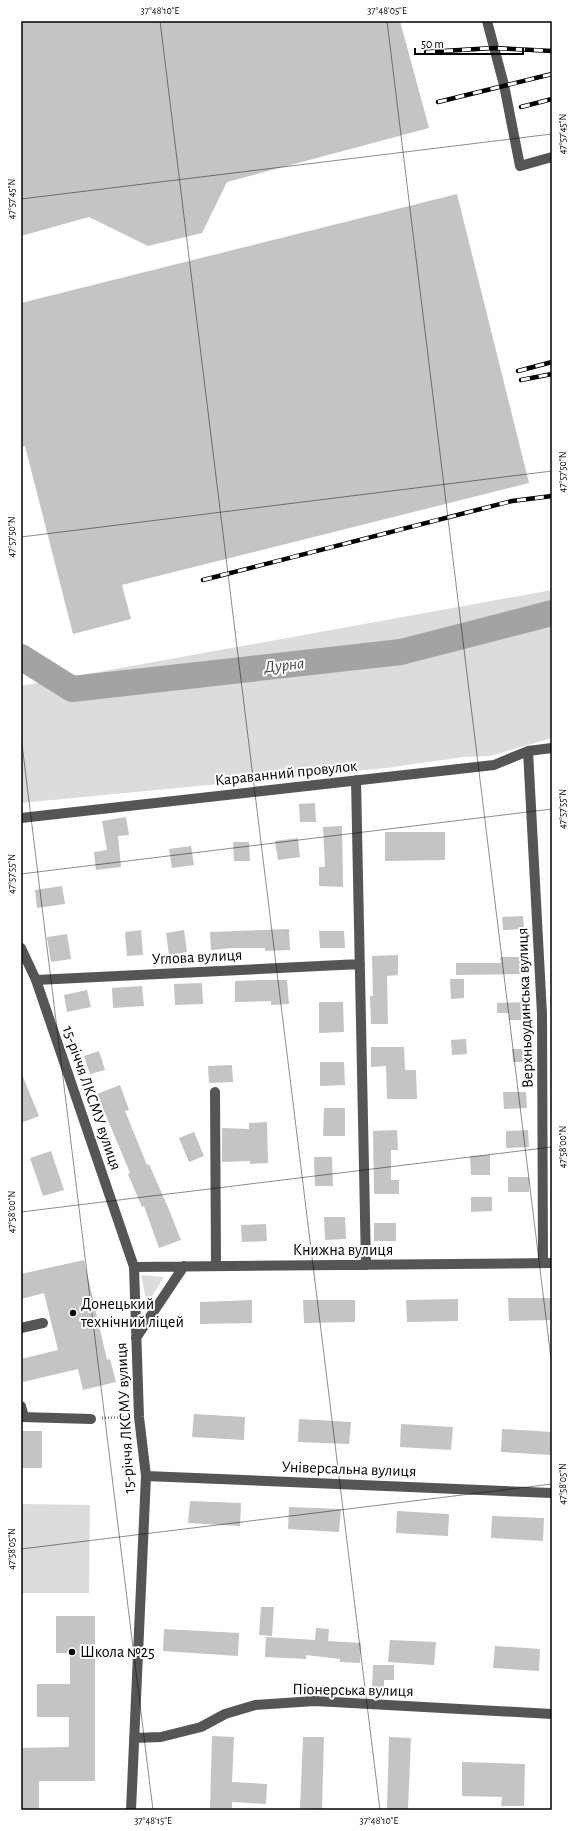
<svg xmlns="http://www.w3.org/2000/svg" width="573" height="1831" font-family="'Alegreya Sans',sans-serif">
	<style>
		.green { fill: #dcdcdc }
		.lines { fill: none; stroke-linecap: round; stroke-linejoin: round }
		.river { stroke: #a3a3a3; stroke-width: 26 }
		.building { fill: #c4c4c4 }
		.path { stroke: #777; stroke-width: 2.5; stroke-dasharray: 1 2; stroke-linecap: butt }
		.minor { stroke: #555; stroke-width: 10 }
		.rail-casing { stroke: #000; stroke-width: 4.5 }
		.rail { stroke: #fff; stroke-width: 3; stroke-dasharray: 9; stroke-linecap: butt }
		.ticks { fill: none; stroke: #000; stroke-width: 1; stroke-opacity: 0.45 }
		.poi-dot { fill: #000; stroke: #fff; stroke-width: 1.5 }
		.labels { text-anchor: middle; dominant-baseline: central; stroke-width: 4; stroke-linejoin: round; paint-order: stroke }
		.street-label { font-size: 16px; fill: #000; stroke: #fff }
		.poi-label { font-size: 16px; fill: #000; stroke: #fff; text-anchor: start }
		.water-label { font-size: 17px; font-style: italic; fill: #444; stroke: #fff }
		.neatline { fill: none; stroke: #000; stroke-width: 1.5 }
		.ticks-label { font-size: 10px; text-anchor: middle; fill: #000 }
	</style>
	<rect width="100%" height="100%" fill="#fff"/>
	<!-- green -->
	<path class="green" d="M552 590V738L490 756 463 757 386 768 21 803V686Z
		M141 1275 164 1277 147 1304Z
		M21 1504 90 1505 89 1593H21Z"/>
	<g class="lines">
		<!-- river -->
		<path class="river" d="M21 657 72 689 401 652 552 613"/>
	</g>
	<!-- building -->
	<path class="building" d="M21 21H400L429 128 227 182 202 233 148 246 89 217 21 236Z
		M457 194 529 483 122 585 131 619 73 634 25 446 21 447V303Z
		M315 803 316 822H300L299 804Z
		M126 817 129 835 118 836 121 867 96 870 94 852 107 850 102 821Z
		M342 826 343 887 319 886V867H325L323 827Z
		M385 832H445V860L385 861Z
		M298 838 300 857 278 860 275 841Z
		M233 842H249L250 861H234Z
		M191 846 194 865 172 868 169 849Z
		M62 886 65 904 37 908 35 890Z
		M523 916 524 929 503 930 502 917Z
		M289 929 290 950 265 951V948H233L211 950 210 932Z
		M141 930 143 955 127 956 125 932Z
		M184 930 187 952 169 955 166 933Z
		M319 931H344L345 948H320Z
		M67 934 71 959 51 962 47 937Z
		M398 955V975L387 976 388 1024H371L370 996H373L372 956Z
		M500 957H523L524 974 456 975V963H501Z
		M450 979H464V998L451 999Z
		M264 980H287L289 1004 271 1005V1001L235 1002V981Z
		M202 983 203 1004 175 1005 174 984Z
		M142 986 144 1006 113 1008 112 988Z
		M87 990 91 1007 67 1012 64 995Z
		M319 1002H343L344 1032 319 1033Z
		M527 1002V1020H509V1013H497V1003Z
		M466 1039 467 1054 452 1055 451 1040Z
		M371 1047H404L405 1070H416L417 1099H387L386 1066 371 1067Z
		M512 1049H526L527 1062H513Z
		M99 1051 105 1070 90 1074 84 1056Z
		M320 1062H344L345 1085 320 1086Z
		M232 1065 233 1082 209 1083 208 1066Z
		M21 1072 39 1116 21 1123Z
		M120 1085 129 1110 125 1111 147 1165 149 1164 170 1212 181 1240 159 1248 144 1206 142 1207 128 1174 130 1173 97 1094Z
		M503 1092H526L527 1108 504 1109Z
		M324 1108H345V1136H323Z
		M267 1122 268 1163 250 1164V1161L222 1162V1128L249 1129V1123Z
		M397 1130 398 1150H391V1180H399V1194H374L373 1131Z
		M528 1130 529 1147 506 1148V1131Z
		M194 1132 204 1156 189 1162 179 1138Z
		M51 1151 64 1190 43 1196 30 1158Z
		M490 1155V1175H471L470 1156Z
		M314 1157H332L333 1186H315Z
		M508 1177H529V1192H508Z
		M471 1197H492V1211L471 1212Z
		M324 1217H345L346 1239 325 1240Z
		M374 1223H396V1241H374Z
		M266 1224 267 1241 242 1242 241 1225Z
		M84 1260 107 1360 110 1359 116 1382 83 1390 78 1369 23 1382 21 1359 58 1350 44 1293 21 1299V1274Z
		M508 1298H552V1320L509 1321Z
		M458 1299V1321L407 1322 406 1300Z
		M252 1300V1323L200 1324V1302Z
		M303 1300H355V1322L304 1323Z
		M194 1414 245 1417 244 1440 192 1437Z
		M299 1419 351 1422 349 1444 298 1442Z
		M401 1424 453 1427 451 1450 400 1447Z
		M502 1429 552 1432V1455L501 1452Z
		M21 1431H42V1468H21Z
		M190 1501 241 1503 240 1526 188 1523Z
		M289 1507 341 1509 339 1532 288 1529Z
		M397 1511 449 1514 448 1536 396 1533Z
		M492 1516 544 1518 543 1541 491 1538Z
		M261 1607H274L272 1636 259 1635Z
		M56 1616H95V1781H39V1810H21V1748L69 1747V1717H37V1684H70V1653H56Z
		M316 1628 329 1629 328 1641 361 1643 360 1663 340 1662V1659L306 1655V1659L265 1657 266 1637 315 1640Z
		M164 1629 239 1633 238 1656 163 1651Z
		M390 1640 436 1642 434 1665 388 1662Z
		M495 1646 540 1649 539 1671 493 1668Z
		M373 1665H394V1680H384V1689L372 1688Z
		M212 1736 234 1737 232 1782 267 1784 266 1804 232 1802V1808H210Z
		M303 1737H324L322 1809 300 1808Z
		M389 1737 411 1738 408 1809H387Z
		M462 1762 525 1764 524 1806H501L502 1797 462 1796Z"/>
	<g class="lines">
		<!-- path -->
		<path class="path" d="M102 1418 129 1417"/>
		<!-- minor -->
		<path class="minor" d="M487 21 504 85 520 166 552 157
			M528 751 542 1014 543 1263
			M356 780 366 1265
			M21 818 494 765 528 751 552 748
			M21 948 36 980 134 1267 139 1417 146 1476 131 1810
			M36 980 360 964
			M215 1092 216 1266
			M134 1267 552 1263
			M21 1328 43 1323
			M136 1338 184 1266
			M21 1406 24 1417
			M21 1417 91 1419
			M146 1476 552 1493
			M134 1738 161 1737 201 1727 225 1714 255 1705 315 1701 552 1714"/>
		<defs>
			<path id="rail" d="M426 52 494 48 552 51
				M438 102 552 74
				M521 107 552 99
				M518 371 552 362
				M521 380 552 374
				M203 580 512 501 552 496"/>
		</defs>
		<!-- rail casing -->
		<use href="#rail" class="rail-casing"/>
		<!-- rail -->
		<use href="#rail" class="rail"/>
	</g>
	<!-- ticks -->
	<path class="ticks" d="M160 21 380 1810M387 21 552 1367M21 199 552 134M21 537 552 471M21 736 153 1810M21 874 552 809M21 1212 552 1147M21 1549 552 1484"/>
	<!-- markers -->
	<g class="poi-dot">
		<circle cx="73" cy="1313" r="4"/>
		<circle cx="72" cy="1652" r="4"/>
	</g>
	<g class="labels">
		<!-- street labels -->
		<g class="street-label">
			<text transform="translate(286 773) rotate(-6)">Караванний провулок</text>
			<text transform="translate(197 957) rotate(-3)">Углова вулиця</text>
			<text transform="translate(525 1008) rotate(-92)">Верхньоудинська вулиця</text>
			<text transform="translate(92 1098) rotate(71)">15-річчя ЛКСМУ вулиця</text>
			<text x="343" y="1250">Книжна вулиця</text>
			<text transform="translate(125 1418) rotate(-93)">15-річчя ЛКСМУ вулиця</text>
			<text transform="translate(349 1469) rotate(2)">Універсальна вулиця</text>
			<text transform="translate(353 1690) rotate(1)">Піонерська вулиця</text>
		</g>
		<!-- poi labels -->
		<g class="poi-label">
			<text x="81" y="1304">Донецький<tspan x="81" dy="18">технічний ліцей</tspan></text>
			<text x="80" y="1652">Школа №25</text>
		</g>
		<!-- water labels -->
		<g class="water-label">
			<text transform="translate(284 665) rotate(-6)">Дурна</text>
		</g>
	</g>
	<!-- border -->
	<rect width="573" height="1831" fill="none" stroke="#ffffff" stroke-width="44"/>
	<!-- scale -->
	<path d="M415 48v6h108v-6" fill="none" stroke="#000000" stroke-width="2"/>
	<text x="421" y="48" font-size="12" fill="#000000" stroke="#ffffff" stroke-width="3" paint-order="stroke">50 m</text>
	<rect x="22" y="22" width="529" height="1787" class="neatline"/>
	<g class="ticks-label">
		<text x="160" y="14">37°48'10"E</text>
		<text x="387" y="14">37°48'05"E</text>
		<text transform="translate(562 134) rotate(-90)" y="4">47°57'45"N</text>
		<text transform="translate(11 199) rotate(-90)" y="4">47°57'45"N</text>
		<text transform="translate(562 472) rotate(-90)" y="4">47°57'50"N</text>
		<text transform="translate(11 537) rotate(-90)" y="4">47°57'50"N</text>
		<text transform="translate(562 809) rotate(-90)" y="4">47°57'55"N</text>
		<text transform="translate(11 874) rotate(-90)" y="4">47°57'55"N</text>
		<text transform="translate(562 1147) rotate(-90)" y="4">47°58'00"N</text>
		<text transform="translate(11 1212) rotate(-90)" y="4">47°58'00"N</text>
		<text transform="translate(562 1484) rotate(-90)" y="4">47°58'05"N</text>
		<text transform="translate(11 1549) rotate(-90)" y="4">47°58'05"N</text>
		<text x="153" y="1824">37°48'15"E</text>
		<text x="379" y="1824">37°48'10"E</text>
	</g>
</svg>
